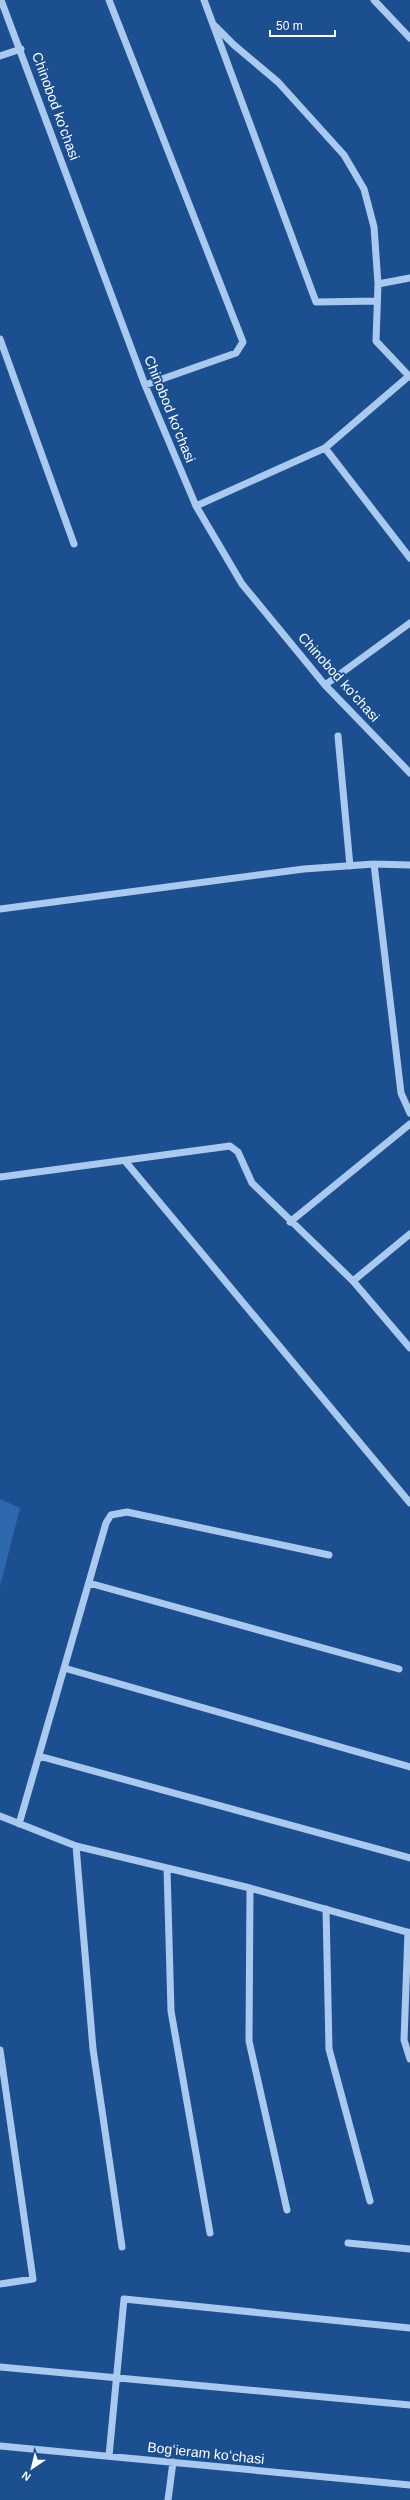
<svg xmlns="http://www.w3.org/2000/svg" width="410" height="2500" font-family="Helvetica,sans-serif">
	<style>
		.green { fill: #2e69ad }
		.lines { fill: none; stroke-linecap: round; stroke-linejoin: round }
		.minor { stroke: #a9c9ee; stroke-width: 7 }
		.labels { text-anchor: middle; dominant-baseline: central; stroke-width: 3.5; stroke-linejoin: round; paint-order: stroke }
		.street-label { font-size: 14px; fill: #fff; stroke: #1b4f8f }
	</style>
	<rect width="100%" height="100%" fill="#1b4f8f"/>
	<!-- green -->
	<path class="green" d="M0 1499 20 1508 0 1586Z"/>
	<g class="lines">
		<!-- minor -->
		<path class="minor" d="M1 0 145 385 196 506 242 584 325 685 410 773
			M109 0 243 342 236 353 145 385
			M204 0 316 302 377 301
			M374 0 410 38
			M214 25 234 45 278 82 344 155 364 189 374 227 378 284 376 341 410 377
			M0 56 21 49
			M378 284 410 278
			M0 339 74 544
			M325 448 410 558
			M196 506 325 448 409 376
			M325 685 410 623
			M338 736 350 866
			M374 864 401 1093 410 1113
			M0 909 304 869 374 864 410 865
			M125 1161 410 1503
			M0 1177 230 1146 238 1152 252 1183 353 1281 410 1348
			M290 1222 410 1124
			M353 1281 410 1234
			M89 1583 399 1669
			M64 1668 410 1767
			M39 1756 410 1858
			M0 1816 76 1846 250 1888 410 1933
			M19 1824 106 1523 111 1515 127 1512 329 1555
			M76 1846 93 2049 122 2247
			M167 1868 171 2011 210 2233
			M250 1888 249 2041 287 2210
			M326 1909 329 2049 370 2201
			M408 1932 404 2040 410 2059
			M0 2050 33 2279 0 2284
			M348 2243 410 2249
			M0 2367 410 2405
			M0 2446 410 2485
			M109 2456 124 2299 410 2328
			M168 2500 173 2462"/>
	</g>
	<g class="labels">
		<!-- street labels -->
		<g class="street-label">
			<text transform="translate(56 106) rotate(70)">Chinobod ko'chasi</text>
			<text transform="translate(170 409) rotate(68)">Chinobod ko'chasi</text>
			<text transform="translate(339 677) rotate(48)">Chinobod ko'chasi</text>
			<text transform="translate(206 2453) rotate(6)">Bogʻieram koʻchasi</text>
		</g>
	</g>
	<!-- north arrow -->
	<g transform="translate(32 2468) rotate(215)" stroke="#1b4f8f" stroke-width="3" paint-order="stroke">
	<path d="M0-3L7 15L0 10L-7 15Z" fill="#ffffff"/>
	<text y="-6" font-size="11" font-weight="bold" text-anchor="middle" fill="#ffffff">N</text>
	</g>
	<!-- scale -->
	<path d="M270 30v6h65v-6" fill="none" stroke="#ffffff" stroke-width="2"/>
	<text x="276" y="30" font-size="12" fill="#ffffff" stroke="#1b4f8f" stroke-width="3" paint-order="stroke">50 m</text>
</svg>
